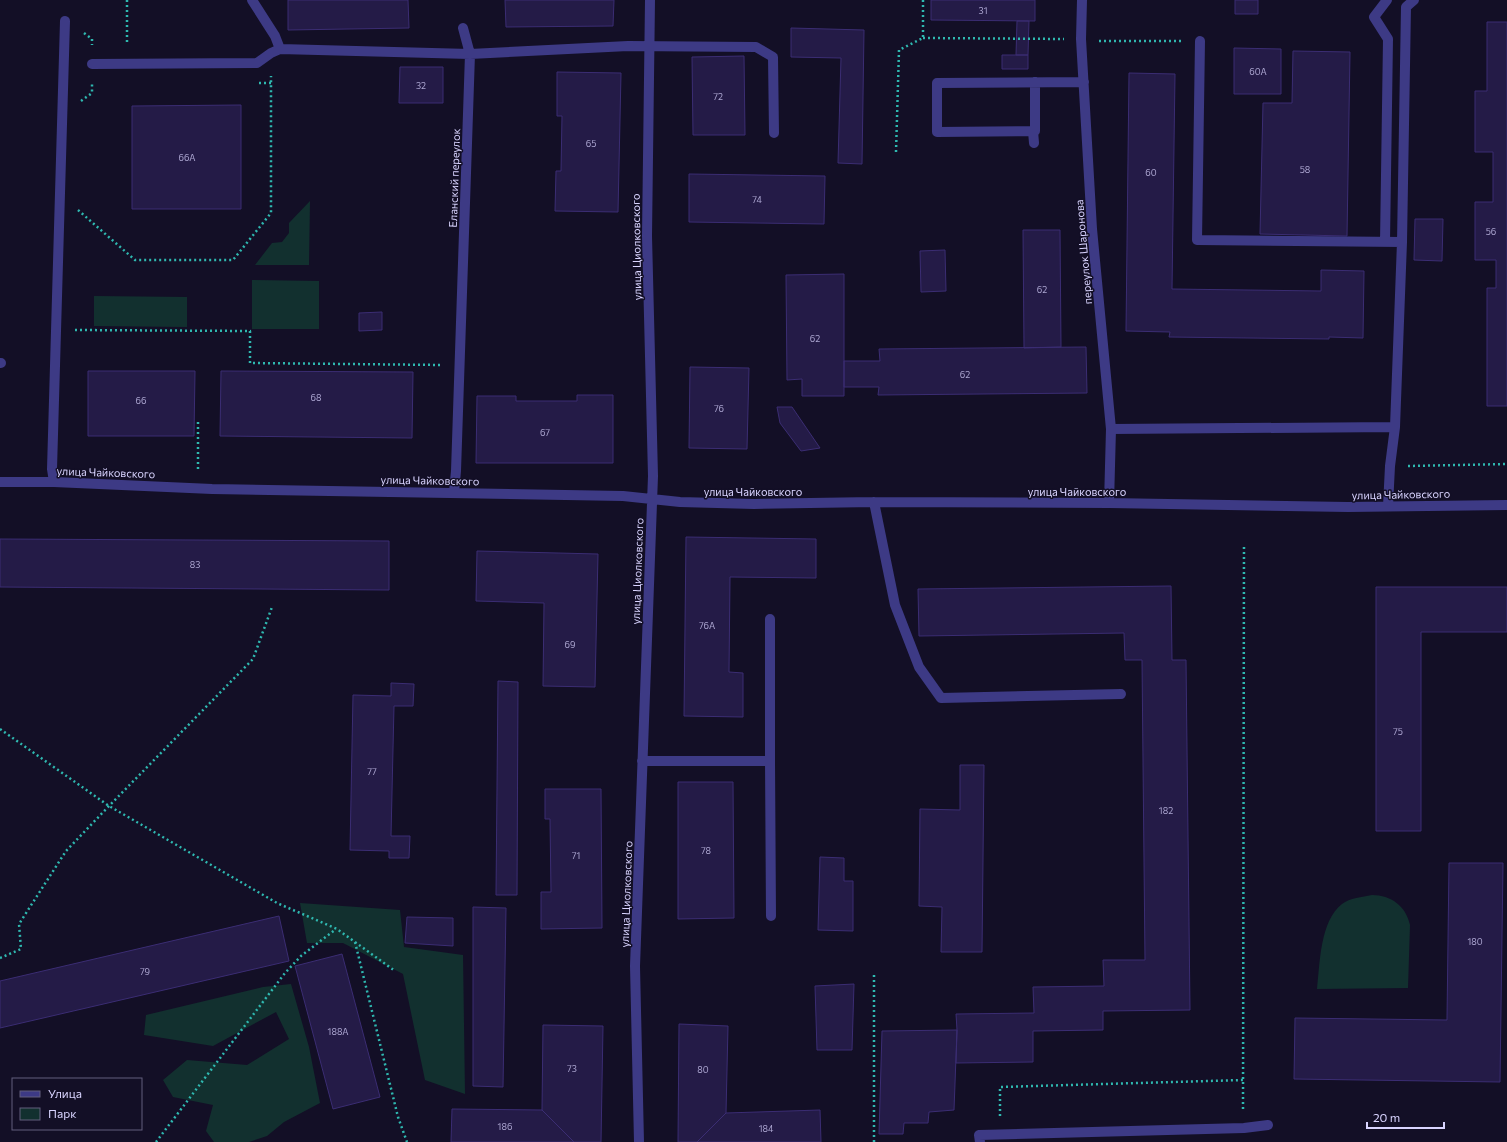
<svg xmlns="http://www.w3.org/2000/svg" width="1507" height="1142" font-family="Commissioner,sans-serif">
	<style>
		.green { fill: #12302f }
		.building { fill: #241b47; stroke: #3b2d73 }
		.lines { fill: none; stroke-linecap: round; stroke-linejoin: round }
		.path { stroke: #2fb8b0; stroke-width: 2.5; stroke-dasharray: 2 3; stroke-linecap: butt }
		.minor { stroke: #3d3a85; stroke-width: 10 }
		.labels { text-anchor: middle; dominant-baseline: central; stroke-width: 3; stroke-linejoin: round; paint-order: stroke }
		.number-label { font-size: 9px; fill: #aca6d1 }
		.street-label { font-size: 11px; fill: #d9d4ff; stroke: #130f26 }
	</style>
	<rect width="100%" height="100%" fill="#130f26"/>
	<!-- green -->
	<path class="green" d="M310 201 309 265H255L272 243 282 242 289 233V223Z
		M252 280 319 281V329H252Z
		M94 296 187 297V327L94 326Z
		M1372 895C1391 895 1406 906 1410 925L1408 988 1317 989C1320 963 1320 921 1342 904 1350 898 1362 897 1372 895Z
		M300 903 400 910 404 947 463 955 465 1094 425 1080 403 974 343 943H307Z
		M291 984 309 1047 320 1103 284 1122 267 1136 249 1142H214L206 1131 213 1105 173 1097 163 1080 187 1060 247 1065 289 1039 276 1012 213 1046 144 1035 146 1015 263 987Z"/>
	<!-- building -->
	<path class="building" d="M288 0H408L409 28 288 30Z
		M505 0H614L613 26 506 27Z
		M931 0H1035V21L931 20Z
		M1235 0H1258V14H1235Z
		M1017 21H1029L1028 55H1016Z
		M1487 22H1507V406H1487V288H1496V260H1475V202H1493V152H1475V91H1487Z
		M791 28 864 30 862 164 838 163 841 58 791 57Z
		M1234 48 1281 49V94H1234Z
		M1293 51 1350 52 1347 236 1260 234 1263 103H1292Z
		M1002 55H1028V69H1002Z
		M744 56 745 135H693L692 57Z
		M400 67H443V103H399Z
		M557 72 621 73 618 212 555 211 556 171H561L562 116H557Z
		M1129 73 1175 74 1172 289 1321 291V270L1364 271 1363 338 1329 337V339L1169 337 1170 332 1126 331Z
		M241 105V209H132V106Z
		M689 174 825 176 824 224 689 222Z
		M1415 219H1443L1442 261 1414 260Z
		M1023 230H1060L1061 347 1024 348Z
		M945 250 946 291 921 292 920 251Z
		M844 274V396H802V379L787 380 786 275Z
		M382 312V330L359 331V313Z
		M1086 347 1087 393 878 395 879 387H844V361H880L879 349Z
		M690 367 749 368 747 449 689 448Z
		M88 371H195L194 436H88Z
		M221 371 413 372 412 438 220 436Z
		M577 395H613V463H476L477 396H516V401H577Z
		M777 407H792L820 448 801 451 780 423Z
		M686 537 816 539V578L730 577 729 672 743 673V717L684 716Z
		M0 539 389 541V590L0 587Z
		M477 551 598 554 595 687 543 686 544 603 476 601Z
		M1171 586 1172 660H1186L1190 1010 1103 1011V1030L1033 1031V1062L956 1063 957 1030 956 1014 1034 1013 1033 987 1104 986 1103 960H1145L1142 660H1125L1124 633 919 636 918 589Z
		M1376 587H1507V632H1421V831H1376Z
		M498 681 518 682 517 895H496Z
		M391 683 414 684 413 706H394L391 836H410L409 858H389V851L350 850 353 695 391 696Z
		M960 765H984L982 952H941L942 907 919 906 920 809 960 810Z
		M678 782H733L734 918 678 919Z
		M545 789H601L602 928 541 929V892H551L550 819H545Z
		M820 857 844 858V881H853V931L818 930Z
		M1449 863H1503L1500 1082 1294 1079 1295 1018 1447 1020Z
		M473 907 506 908 503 1087 473 1086Z
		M279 916 289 961 0 1028V981Z
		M407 917 453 918V946L405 943Z
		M342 954 380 1097 333 1109 295 966Z
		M854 984 852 1050H817L815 986Z
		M679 1024 728 1026 726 1113 697 1142H678Z
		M543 1025 603 1026 601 1142H574L542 1110Z
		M957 1030 954 1110 929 1112 928 1123H904L903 1134H879L882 1031Z
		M452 1109 542 1110 574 1142H451Z
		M820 1110 821 1142H697L726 1113Z"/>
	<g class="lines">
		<!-- path -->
		<path class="path" d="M127 0V45
			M84 33 92 39V45
			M923 38 1064 39
			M1099 41H1182
			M259 83H271
			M81 101 92 93V82
			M896 152 899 50 923 38V0
			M78 210 135 260H233L271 213V76
			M75 330 250 331V363L442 365
			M1408 466 1507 464
			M198 469V420
			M0 729 109 806 277 903 337 929 395 971
			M355 942 398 1117 407 1142
			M0 958 21 949 19 924 66 851 109 806 253 659 272 607
			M1243 1109 1244 546
			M1000 1116V1087L1243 1080
			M156 1142 285 973 301 956 336 929
			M874 1142V974"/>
		<!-- minor -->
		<path class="minor" d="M252 0 275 36 280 49
			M1082 0 1081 39 1092 229 1111 429 1109 503
			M463 28 470 54 628 46 756 47 773 57 774 133
			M1200 41 1197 240 1402 242
			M92 64 257 63 271 53 280 49 470 54 456 471 454 492
			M1035 82V131L937 132V83L1084 82
			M1033 131 1034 143
			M1385 242 1388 39 1374 17 1387 0
			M0 363H1
			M1111 429 1395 427
			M0 482H54L212 489 623 496 680 502 754 504 874 502 1109 503 1348 507 1507 505
			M54 482 52 469 65 21
			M874 502 895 605 919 667 941 698 1121 694
			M1388 506 1390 466 1395 427 1402 242 1406 7 1414 0
			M642 761H770V619
			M770 761 771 916
			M639 1142 635 966 653 476 647 236 650 0
			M980 1142 979 1135 1244 1128 1268 1125"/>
	</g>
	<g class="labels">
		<!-- number labels -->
		<g class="number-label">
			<text x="983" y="10">31</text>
			<text x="1258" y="71">60А</text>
			<text x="421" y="85">32</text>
			<text x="718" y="96">72</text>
			<text x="591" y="143">65</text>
			<text x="187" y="157">66А</text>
			<text x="1305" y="169">58</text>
			<text x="1151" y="172">60</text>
			<text x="757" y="199">74</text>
			<text x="1491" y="231">56</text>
			<text x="1042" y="289">62</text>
			<text x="815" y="338">62</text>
			<text x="965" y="374">62</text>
			<text x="316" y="397">68</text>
			<text x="141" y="400">66</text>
			<text x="719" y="408">76</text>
			<text x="545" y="432">67</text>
			<text x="195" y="564">83</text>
			<text x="707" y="625">76А</text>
			<text x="570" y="644">69</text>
			<text x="1398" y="731">75</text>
			<text x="372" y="771">77</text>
			<text x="1166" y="810">182</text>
			<text x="706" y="850">78</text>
			<text x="576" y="855">71</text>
			<text x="1475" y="941">180</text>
			<text x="145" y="971">79</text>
			<text x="338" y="1031">188А</text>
			<text x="572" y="1068">73</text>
			<text x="703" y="1069">80</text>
			<text x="505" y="1126">186</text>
			<text x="766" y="1128">184</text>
		</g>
		<!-- street labels -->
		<g class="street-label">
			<text transform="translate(454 178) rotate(-88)">Еланский переулок</text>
			<text transform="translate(636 247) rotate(-91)">улица Циолковского</text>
			<text transform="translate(1083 252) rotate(-95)">переулок Шаронова</text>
			<text transform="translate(106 472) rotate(2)">улица Чайковского</text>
			<text transform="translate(430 480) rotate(1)">улица Чайковского</text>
			<text x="753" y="491">улица Чайковского</text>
			<text x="1077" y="491">улица Чайковского</text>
			<text transform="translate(1401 494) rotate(-1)">улица Чайковского</text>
			<text transform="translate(637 571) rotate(-88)">улица Циолковского</text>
			<text transform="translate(626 894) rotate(-88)">улица Циолковского</text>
		</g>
	</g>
	<!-- legend -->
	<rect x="12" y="1078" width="130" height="52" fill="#130f26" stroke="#625e7d"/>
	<rect x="20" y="1091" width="20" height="6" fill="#3d3a85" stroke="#625e7d"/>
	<text x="48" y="1098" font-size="12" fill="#d9d4ff">Улица</text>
	<rect x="20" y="1108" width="20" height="12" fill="#12302f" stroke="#625e7d"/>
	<text x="48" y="1118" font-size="12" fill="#d9d4ff">Парк</text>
	<!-- scale -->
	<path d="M1367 1122v6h77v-6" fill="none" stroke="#d9d4ff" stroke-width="2"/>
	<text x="1373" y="1122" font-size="12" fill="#d9d4ff" stroke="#130f26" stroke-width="3" paint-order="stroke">20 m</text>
</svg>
